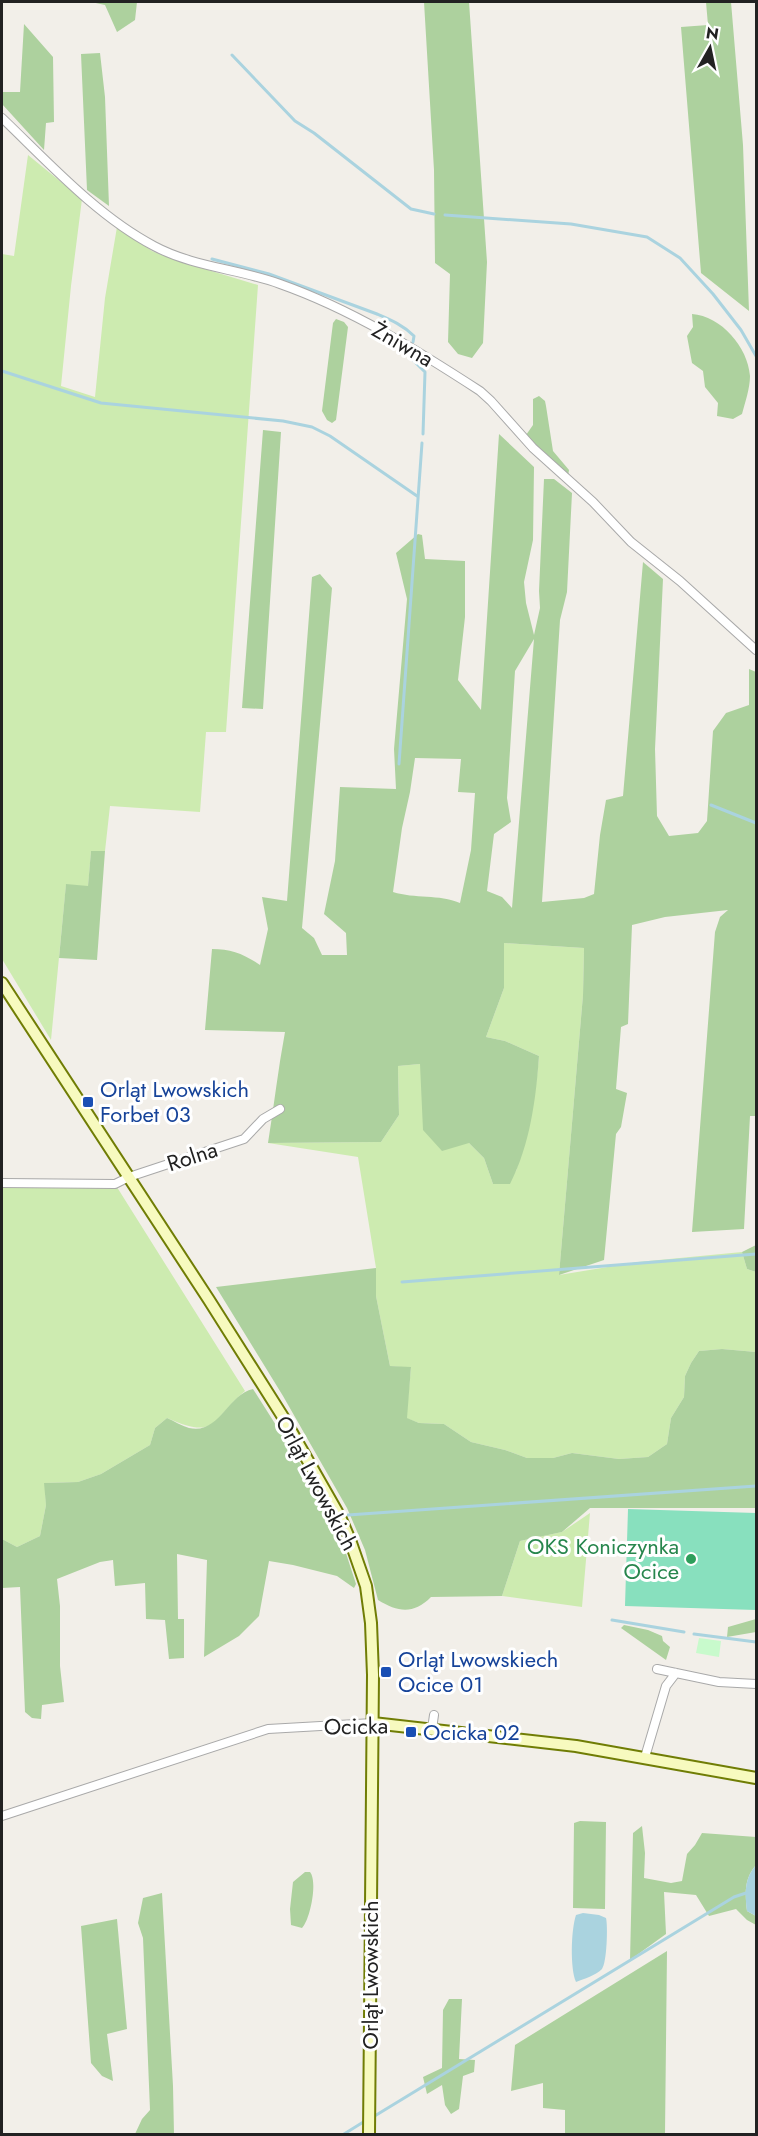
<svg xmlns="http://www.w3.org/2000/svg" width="758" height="2136" font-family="Jost,sans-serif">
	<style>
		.grass { fill: #cdebb0 }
		.forest { fill: #add19e; fill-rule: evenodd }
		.park { fill: #c8facc }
		.pitch { fill: #88e0be }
		.water { fill: #aad3df }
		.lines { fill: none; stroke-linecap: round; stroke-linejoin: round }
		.stream { stroke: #aad3df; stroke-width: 3 }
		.street-casing { stroke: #a9a9a9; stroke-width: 10 }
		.secondary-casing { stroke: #707d05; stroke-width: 14 }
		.street { stroke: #fff; stroke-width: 8 }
		.secondary { stroke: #f7fabf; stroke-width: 10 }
		.transit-dot { fill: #1a4fb4; stroke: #fff; stroke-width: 2 }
		.leisure-dot { fill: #2e9e5b; stroke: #fff; stroke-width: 2 }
		.labels { text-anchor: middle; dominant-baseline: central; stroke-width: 6; stroke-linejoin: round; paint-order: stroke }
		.street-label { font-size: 22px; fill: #222; stroke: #fff }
		.transit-label { font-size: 22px; fill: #164399; stroke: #fff; text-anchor: start }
		.leisure-label { font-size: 22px; fill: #27864d; stroke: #fff; text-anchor: end }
	</style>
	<rect width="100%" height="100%" fill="#f2efe9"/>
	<!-- grass -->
	<path class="grass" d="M28 155 82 199 71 286 61 386 95 397 105 298 117 227 152 251 175 260 258 285 226 732H206L200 812 110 806 105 851H91L88 887 66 885 51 1040 2 959V254L14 256Z
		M504 943 584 948 583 995 559 1275 638 1262 742 1252 747 1269 756 1272V1352L722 1349 699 1351 691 1363 685 1376 684 1397 671 1418 667 1444 648 1457 619 1459 572 1453 553 1458H527L505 1450 471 1442 444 1424 419 1423 406 1418 411 1368 390 1366 376 1296V1268L358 1157 268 1143 381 1142 399 1115 398 1066 420 1064 469 1143 484 1158 493 1184 516 1171C528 1133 536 1096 539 1056L505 1041 486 1037 504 988Z
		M2 1183 115 1184 245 1391C211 1419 218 1441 167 1418L155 1428 150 1445 101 1474 78 1482 45 1483 46 1505 40 1536 17 1547 2 1539Z
		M590 1513 582 1607 502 1596 520 1541 562 1532Z"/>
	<!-- forest -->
	<path class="forest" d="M91 2H137L135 20 117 32 105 5Z
		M424 2H469L487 262 483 343 472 358 458 354 448 342 450 274 435 263 434 170Z
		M706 2H731L743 145 749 311 701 273 681 27 708 25Z
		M24 24 53 57 54 122 46 123 44 150 2 104V92H20Z
		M100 53 105 97 109 206 87 190 81 54Z
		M692 314C721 316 748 347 750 376 750 388 745 403 742 414L733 419 717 416 718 403 705 387 703 371 692 363 687 336 693 327Z
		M336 319 344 322 348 327 336 420 332 423 327 420 322 411 333 323Z
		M539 396 545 401 546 406 553 451 569 470 568 476 545 456 526 435 533 425V399Z
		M263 430 281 432 263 709 242 708Z
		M499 434 534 467 533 540 524 582 526 603 534 635 540 608 539 591 544 479H554L572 493 567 592 560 620 542 902 584 898 594 894 600 835 606 800 623 796 643 562 663 579 655 749 657 816 669 836 698 833 707 821 713 731 726 713 749 705V669L756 672V1116H750L744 1229 692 1232 715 932 720 917 728 910 665 917 632 925 628 1024 621 1027 616 1089 627 1093 621 1127 616 1134 604 1260 559 1275 583 995 584 948 504 943V988L486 1037 505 1041 539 1056C536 1099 530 1145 510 1184H493L484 1158 469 1143 442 1151 423 1130 420 1064 398 1066 399 1115 381 1142 268 1143C274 1106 278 1069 285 1032L205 1030 212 949C231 949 244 954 260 965L268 929 262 897 287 901 312 577 320 574 332 588 302 928 314 938 322 955H347L346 933 324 914 335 861 340 787 396 789 394 749 407 599 396 553 418 534 422 535 425 559 465 561V617L458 680 481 710ZM534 639 512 908 502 897 487 891 494 834 511 822 507 798 515 671ZM415 758 461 759 458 792 475 793 471 850 460 903C439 894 415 899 393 892L402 828 410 792Z
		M91 851H105L97 960 59 958 66 884 88 886Z
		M756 1245V1272L747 1269 742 1252Z
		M376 1268V1296L390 1366 411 1367 407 1418 419 1423 444 1424 471 1442 505 1450 527 1458H553L572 1453 619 1459 648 1457 667 1444 671 1418 684 1397 685 1376 691 1363 699 1351 722 1349 756 1352V1508H590L562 1532 520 1541 502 1596 431 1597C413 1615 398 1612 378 1600L365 1550 347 1508 283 1396 216 1287Z
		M253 1389 326 1504 341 1538 356 1584 354 1588 337 1576 293 1565 269 1561 259 1616 239 1636 204 1657 207 1560 177 1554 178 1619H184V1658L169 1659 165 1620 146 1619 145 1583 115 1586 113 1560 100 1562 57 1579 60 1606V1666L64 1702 42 1705 41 1719 32 1718 25 1712 20 1587 2 1588V1539L17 1547 40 1536 46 1505 44 1483 78 1482 101 1474 150 1445 155 1428 167 1418C174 1421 182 1426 189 1428 219 1435 227 1395 253 1389Z
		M756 1619V1632L727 1637 728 1627Z
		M624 1625 648 1630 662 1636 663 1641 670 1647 666 1660 621 1628Z
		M580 1821 606 1822 605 1909 573 1908 574 1823Z
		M642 1826 645 1853 644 1878 671 1883 682 1881 687 1854 695 1845 702 1833 756 1837V1865C744 1879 745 1893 747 1911L756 1916V1925L747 1920 736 1909 709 1916 696 1895 664 1892 666 1934 630 1960 633 1833Z
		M305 1872H310C318 1882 310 1920 302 1928L291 1925 290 1909 293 1882Z
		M162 1893 173 2086 174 2134H135L142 2119 150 2110 143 1938 138 1923 143 1898Z
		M117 1919 127 2029 107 2034 113 2081 102 2076 91 2063 81 1926Z
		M667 1951 665 2134H565V2110L543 2108V2083L511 2091 515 2045Z
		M449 1999H462L459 2059 475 2060 474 2072 463 2076 459 2109 451 2114 445 2105 442 2085 427 2094 423 2077 442 2068 443 2010Z"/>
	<!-- park -->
	<path class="park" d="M699 1638 721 1641 719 1657 696 1653Z"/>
	<!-- pitch -->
	<path class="pitch" d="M628 1509 756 1513V1610L625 1606Z"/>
	<!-- water -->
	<path class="water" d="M756 1865V1916L747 1911C745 1893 744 1879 756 1865Z
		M583 1913 599 1915 606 1918C608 1926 607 1962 602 1969 596 1975 584 1979 576 1982 570 1968 571 1930 576 1915Z"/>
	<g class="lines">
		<!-- stream -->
		<path class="stream" d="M232 55 295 121 314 133 411 209 434 214
			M445 215 571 224 647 237 680 258 713 294 741 330 756 356
			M212 259 269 274 377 314C391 320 403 325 414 336L413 342
			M411 354 410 357 425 372 423 434
			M2 371 101 403 283 421 312 427 330 436 417 496
			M399 764 422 443
			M711 805 756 823
			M402 1282 756 1254
			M348 1515 756 1486
			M612 1620 684 1632
			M694 1634 756 1642
			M373 2117 734 1897 746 1893
			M344 2134 365 2121"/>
		<defs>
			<path id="street" d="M2 118C48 162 97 216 154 246 193 267 239 269 280 284 351 309 417 350 480 391L491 401 533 448 593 502 631 542 680 581 756 650
				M2 1183 115 1184 129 1177 244 1139 263 1119 280 1109
				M657 1669 719 1682 756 1684
				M432 1729 434 1715
				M645 1757 666 1686 676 1673
				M2 1816 268 1729 373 1723"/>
			<path id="secondary" d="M2 983 209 1300 283 1417 340 1517 350 1540 366 1586 371 1623 373 1675 369 2134
				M373 1723 576 1746 756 1778"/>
		</defs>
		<!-- street casing -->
		<use href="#street" class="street-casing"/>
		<!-- secondary casing -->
		<use href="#secondary" class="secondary-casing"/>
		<!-- street -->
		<use href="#street" class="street"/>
		<!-- secondary -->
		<use href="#secondary" class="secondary"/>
	</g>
	<!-- markers -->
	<g class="transit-dot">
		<rect x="82" y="1096" width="12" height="12" rx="3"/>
		<rect x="380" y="1666" width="12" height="12" rx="3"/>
		<rect x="405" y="1726" width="12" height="12" rx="3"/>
	</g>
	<circle class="leisure-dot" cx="691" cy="1559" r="6"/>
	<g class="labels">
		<!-- street labels -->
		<g class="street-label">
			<text transform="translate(403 344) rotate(30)">Żniwna</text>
			<text transform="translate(192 1156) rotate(-18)">Rolna</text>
			<text transform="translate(317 1483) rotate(62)">Orląt Lwowskich</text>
			<text transform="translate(356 1726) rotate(-1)">Ocicka</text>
			<text transform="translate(370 1975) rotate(-90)">Orląt Lwowskich</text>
		</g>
		<!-- transit labels -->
		<g class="transit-label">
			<text x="100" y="1089">Orląt Lwowskich<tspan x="100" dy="25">Forbet 03</tspan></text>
			<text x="398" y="1659">Orląt Lwowskiech<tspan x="398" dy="25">Ocice 01</tspan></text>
			<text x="423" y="1732">Ocicka 02</text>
		</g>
		<!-- leisure labels -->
		<g class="leisure-label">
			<text x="679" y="1546">OKS Koniczynka<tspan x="679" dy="25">Ocice</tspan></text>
		</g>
	</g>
	<!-- border -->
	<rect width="758" height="2136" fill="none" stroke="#222222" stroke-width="6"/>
	<!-- north arrow -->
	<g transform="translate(710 48) rotate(9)" stroke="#ffffff" stroke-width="4.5" paint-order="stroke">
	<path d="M0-4.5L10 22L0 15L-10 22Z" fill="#222222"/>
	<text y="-9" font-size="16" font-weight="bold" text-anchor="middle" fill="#222222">N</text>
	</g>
</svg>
